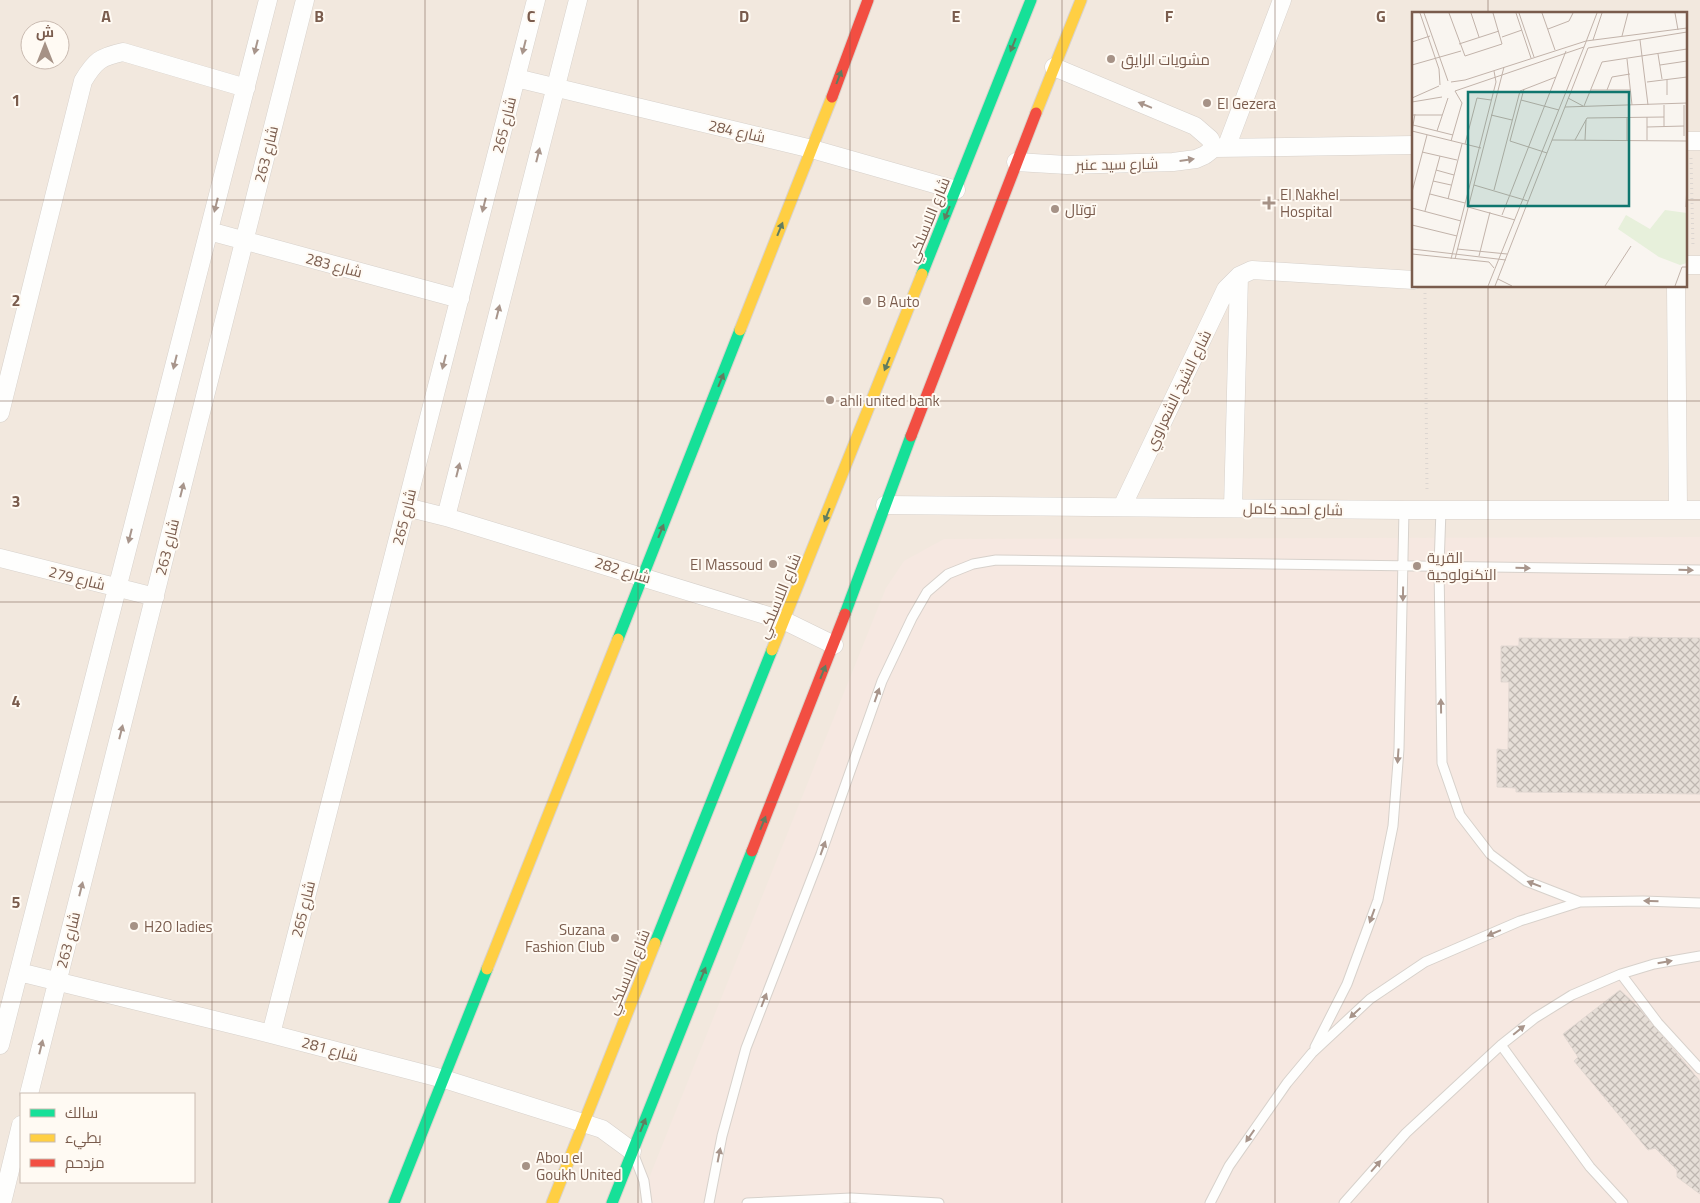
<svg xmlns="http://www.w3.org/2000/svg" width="1700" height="1203" font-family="'Titillium Web',Cairo,sans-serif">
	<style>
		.residential { fill: #f2e8de; fill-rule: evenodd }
		.commercial { fill: #f6e8e1 }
		.building { fill: url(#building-cross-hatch); stroke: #e2d8d2 }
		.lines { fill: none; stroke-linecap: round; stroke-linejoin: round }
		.lane-casing { stroke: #d7d1cb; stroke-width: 11 }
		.street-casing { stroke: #d7d1cb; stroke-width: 19 }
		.fast-casing { stroke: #d9d2cb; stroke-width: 13 }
		.slow-casing { stroke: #d9d2cb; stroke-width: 13 }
		.jam-casing { stroke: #d9d2cb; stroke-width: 13 }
		.path { stroke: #dcd5d0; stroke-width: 3; stroke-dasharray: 1 4; stroke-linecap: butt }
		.lane { stroke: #fefefd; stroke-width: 9 }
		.street { stroke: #fefefd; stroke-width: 18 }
		.fast { stroke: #16e098; stroke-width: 11 }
		.slow { stroke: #ffcf43; stroke-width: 11 }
		.jam { stroke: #f24e42; stroke-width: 11 }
		.oneway { fill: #617d60 }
		.oneway2 { fill: #a8958b }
		.grid { fill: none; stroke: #7a5c4d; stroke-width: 1; stroke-opacity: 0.55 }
		.poi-dot { fill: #a69286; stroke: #fffaf3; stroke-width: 2 }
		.labels { text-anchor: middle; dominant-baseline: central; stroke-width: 4; stroke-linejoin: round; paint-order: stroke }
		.poi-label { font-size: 15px; fill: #7a5c4d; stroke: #fffaf3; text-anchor: start }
		.street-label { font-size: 15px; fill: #7a5c4d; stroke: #fffaf3 }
		.inset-road { fill: none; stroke: #c2b3aa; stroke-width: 1 }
		.view { fill: #0f766e; fill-opacity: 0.15; stroke: #0f766e; stroke-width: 2.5 }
		.inset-edge { fill: none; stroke: #7a5c4d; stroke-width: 2.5 }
		.grid-label { font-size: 16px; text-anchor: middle; font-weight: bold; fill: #7a5c4d; stroke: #fffaf3; stroke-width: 4; stroke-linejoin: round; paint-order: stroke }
	</style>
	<defs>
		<pattern id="building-cross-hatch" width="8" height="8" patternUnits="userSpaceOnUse" patternTransform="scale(1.25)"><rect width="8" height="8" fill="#e6ded7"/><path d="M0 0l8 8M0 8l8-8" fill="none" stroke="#bfb7b1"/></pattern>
	</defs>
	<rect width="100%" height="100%" fill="#f9f5f0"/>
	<!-- residential -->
	<path class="residential" d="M0 0H1700V1203H0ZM1414 14H1686V286H1414ZM30 30H60V60H30ZM21 1094H194V1182H21Z"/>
	<!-- commercial -->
	<path class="commercial" d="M1700 537V1203H639L886 588 904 561 944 539Z"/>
	<!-- building -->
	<path class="building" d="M1629 637 1700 638V794L1516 792V788L1497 787V749L1508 750 1509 682H1501V646H1519V638L1629 639Z
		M1620 990 1639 1008 1700 1081V1194L1677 1177V1170L1655 1148 1648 1150 1574 1061 1578 1057 1563 1034Z"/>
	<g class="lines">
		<defs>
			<path id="lane" d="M1441 510 1439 566 1442 763 1460 815 1490 854 1526 881 1580 902
				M1621 974 1658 1023 1700 1069
				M1501 1045 1590 1167 1623 1203
				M1315 1047 1347 984 1378 900 1393 826 1399 749 1404 510
				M635 1158 644 1181 647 1203
				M709 1203 722 1136 746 1048 821 854 882 681 912 618 927 592 948 574 973 564 996 560 1700 570
				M747 1203 851 1198 939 1203
				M1210 1203 1229 1166 1287 1083 1312 1053 1370 999 1425 962 1520 921 1580 902 1643 901 1700 903
				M1344 1203 1406 1133 1501 1045 1535 1018 1572 995 1621 974 1654 964 1700 956"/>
			<path id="street" d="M1054 67 1195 126 1210 139 1214 148
				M516 78 812 149 956 190
				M1686 141H1700
				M1226 148 1282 0
				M1016 162 1067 165 1173 162 1196 159 1205 155 1214 148 1414 145
				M209 231 460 299
				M1686 265H1700
				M1676 286 1678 509
				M0 413 83 81C95 61 100 57 123 52L246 88
				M885 505 1404 510H1700
				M406 507 446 517 785 621 834 645
				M1122 507 1226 289 1239 276 1252 270 1414 280
				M1233 508 1239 276
				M446 517 578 0
				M0 558 155 597
				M19 972 271 1034 444 1079 602 1129 632 1151
				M271 1034 536 0
				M0 1045 268 0
				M29 1094 305 0
				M2 1203 21 1125"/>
			<path id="fast" d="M922 274 1031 0
				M845 614 911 436
				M618 639 740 330
				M655 943 772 650
				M394 1203 487 969
				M612 1203 752 851"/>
			<path id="slow" d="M1036 113 1081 0
				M740 330 832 97
				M772 650 922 274
				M487 969 618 639
				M552 1203 655 943"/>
			<path id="jam" d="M832 97 868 0
				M911 436 1036 113
				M752 851 845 614"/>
		</defs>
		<!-- lane casing -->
		<use href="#lane" class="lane-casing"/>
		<!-- street casing -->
		<use href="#street" class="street-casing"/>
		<!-- fast casing -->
		<use href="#fast" class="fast-casing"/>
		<!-- slow casing -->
		<use href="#slow" class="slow-casing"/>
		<!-- jam casing -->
		<use href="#jam" class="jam-casing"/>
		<!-- path -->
		<path class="path" d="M1691 158 1693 247
			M1425 293 1427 492"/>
		<!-- lane -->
		<use href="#lane" class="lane"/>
		<!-- street -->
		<use href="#street" class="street"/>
		<!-- fast -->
		<use href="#fast" class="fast"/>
		<!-- slow -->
		<use href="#slow" class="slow"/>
		<!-- jam -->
		<use href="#jam" class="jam"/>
	</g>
	<!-- one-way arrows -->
	<defs><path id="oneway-solid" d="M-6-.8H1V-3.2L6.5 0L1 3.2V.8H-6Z" transform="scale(1.25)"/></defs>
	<g class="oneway">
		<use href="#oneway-solid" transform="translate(1013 45) rotate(112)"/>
		<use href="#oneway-solid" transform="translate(839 77) rotate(-69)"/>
		<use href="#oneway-solid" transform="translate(947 213) rotate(112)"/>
		<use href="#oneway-solid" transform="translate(780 229) rotate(-68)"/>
		<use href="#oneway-solid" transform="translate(887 364) rotate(112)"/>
		<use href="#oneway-solid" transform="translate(721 380) rotate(-68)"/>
		<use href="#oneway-solid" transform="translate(827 515) rotate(112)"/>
		<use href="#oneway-solid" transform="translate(661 531) rotate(-68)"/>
		<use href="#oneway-solid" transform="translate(823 672) rotate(-68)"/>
		<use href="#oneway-solid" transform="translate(763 823) rotate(-68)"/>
		<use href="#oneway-solid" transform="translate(703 974) rotate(-68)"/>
		<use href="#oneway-solid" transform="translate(643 1125) rotate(-68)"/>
	</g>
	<g class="oneway2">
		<use href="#oneway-solid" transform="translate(256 47) rotate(104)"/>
		<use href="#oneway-solid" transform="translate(524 47) rotate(104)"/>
		<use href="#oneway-solid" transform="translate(1145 105) rotate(-158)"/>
		<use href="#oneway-solid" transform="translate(538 155) rotate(-76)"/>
		<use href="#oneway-solid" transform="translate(1187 160) rotate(-8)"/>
		<use href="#oneway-solid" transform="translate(216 205) rotate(104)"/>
		<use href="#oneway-solid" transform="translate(484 205) rotate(104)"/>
		<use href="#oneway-solid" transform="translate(498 312) rotate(-76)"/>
		<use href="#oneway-solid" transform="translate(175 362) rotate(104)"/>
		<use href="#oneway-solid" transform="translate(444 362) rotate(104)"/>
		<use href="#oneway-solid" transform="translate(458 470) rotate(-76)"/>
		<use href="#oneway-solid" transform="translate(182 490) rotate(-76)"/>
		<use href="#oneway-solid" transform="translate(130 536) rotate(104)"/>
		<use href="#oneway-solid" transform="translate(1523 568) rotate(1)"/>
		<use href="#oneway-solid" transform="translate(1686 570) rotate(1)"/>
		<use href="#oneway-solid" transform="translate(1403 594) rotate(91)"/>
		<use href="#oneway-solid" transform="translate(877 695) rotate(-71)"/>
		<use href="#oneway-solid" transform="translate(1441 706) rotate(-91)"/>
		<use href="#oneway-solid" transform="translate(121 732) rotate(-76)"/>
		<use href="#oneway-solid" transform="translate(1398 756) rotate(94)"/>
		<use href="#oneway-solid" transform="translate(823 848) rotate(-70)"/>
		<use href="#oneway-solid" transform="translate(1534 884) rotate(-159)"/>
		<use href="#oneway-solid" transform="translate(81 889) rotate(-76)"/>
		<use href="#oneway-solid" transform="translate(1651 901) rotate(-178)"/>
		<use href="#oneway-solid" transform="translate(1372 916) rotate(110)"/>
		<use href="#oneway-solid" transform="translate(1494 933) rotate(157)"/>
		<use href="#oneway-solid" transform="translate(1665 962) rotate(-10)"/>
		<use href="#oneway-solid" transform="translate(764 1000) rotate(-69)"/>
		<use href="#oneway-solid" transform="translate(1355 1013) rotate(137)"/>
		<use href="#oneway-solid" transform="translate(1519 1030) rotate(-39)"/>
		<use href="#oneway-solid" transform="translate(41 1047) rotate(-76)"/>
		<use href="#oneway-solid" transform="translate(1250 1136) rotate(125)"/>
		<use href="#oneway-solid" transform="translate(719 1155) rotate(-79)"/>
		<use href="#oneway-solid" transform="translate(1376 1166) rotate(-49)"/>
	</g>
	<!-- grid -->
	<path class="grid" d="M212 0V1203M425 0V1203M638 0V1203M850 0V1203M1062 0V1203M1275 0V1203M1488 0V14M0 200H1414M1686 200H1700M1488 286V1203M0 401H1700M0 602H1700M0 802H1700M0 1002H1700"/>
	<!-- markers -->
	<g class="poi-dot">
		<circle cx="1111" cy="59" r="5"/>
		<circle cx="1207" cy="103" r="5"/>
		<path d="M1266.5 195.5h5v5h5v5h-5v5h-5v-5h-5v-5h5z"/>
		<circle cx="1055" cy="209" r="5"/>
		<circle cx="867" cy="301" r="5"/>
		<circle cx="830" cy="400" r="5"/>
		<circle cx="773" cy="564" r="5"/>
		<circle cx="1417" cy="566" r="5"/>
		<circle cx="134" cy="926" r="5"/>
		<circle cx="615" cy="938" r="5"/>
		<circle cx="526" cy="1166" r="5"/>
	</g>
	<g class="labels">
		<!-- poi labels -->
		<g class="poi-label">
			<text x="1121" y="59">مشويات الرايق</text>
			<text x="1217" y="103">El Gezera</text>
			<text x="1280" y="194">El Nakhel<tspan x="1280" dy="17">Hospital</tspan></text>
			<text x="1065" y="209">توتال</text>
			<text x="877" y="301">B Auto</text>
			<text x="840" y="400">ahli united bank</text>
			<text x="1427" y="557">القرية<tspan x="1427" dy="17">التكنولوجية</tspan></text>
			<text x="763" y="564" text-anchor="end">El Massoud</text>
			<text x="144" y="926">H2O ladies</text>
			<text x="605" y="929" text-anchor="end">Suzana<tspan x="605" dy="17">Fashion Club</tspan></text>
			<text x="536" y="1157">Abou el<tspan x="536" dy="17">Goukh United</tspan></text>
		</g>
		<!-- street labels -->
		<g class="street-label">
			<text transform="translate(504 125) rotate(-76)">شارع 265</text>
			<text transform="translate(737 131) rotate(13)">شارع 284</text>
			<text transform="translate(266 154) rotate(-76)">شارع 263</text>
			<text transform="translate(1117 164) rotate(-1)">شارع سيد عنبر</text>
			<text transform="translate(928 220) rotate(-68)">شارع اللاسلكي</text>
			<text transform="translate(334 265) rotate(15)">شارع 283</text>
			<text transform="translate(1178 390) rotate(-64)">شارع الشيخ الشعراوي</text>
			<text transform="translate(1293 509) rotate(1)">شارع احمد كامل</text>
			<text transform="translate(404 517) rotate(-76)">شارع 265</text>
			<text transform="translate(167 547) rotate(-76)">شارع 263</text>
			<text transform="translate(623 570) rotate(17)">شارع 282</text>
			<text transform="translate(77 578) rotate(14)">شارع 279</text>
			<text transform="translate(779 596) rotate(-68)">شارع اللاسلكي</text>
			<text transform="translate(303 909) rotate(-76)">شارع 265</text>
			<text transform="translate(68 940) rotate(-76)">شارع 263</text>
			<text transform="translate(628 972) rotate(-68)">شارع اللاسلكي</text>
			<text transform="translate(330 1049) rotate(15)">شارع 281</text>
		</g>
	</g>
	<!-- overview -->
	<g transform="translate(1412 12)">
		<rect width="275" height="275" fill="#f9f5f0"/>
		<path d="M253 198 275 201V251L268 253 247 245 206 217 214 203 238 217Z" fill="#e7f0db"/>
		<path class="inset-road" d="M8 1 27 57 28 73M12 1 36 69M37 1 53 44 90 32 81 1M59 1 67 25M104 1 119 46M107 1 122 45M130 1 143 38M263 1 266 18M136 17 157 9 161 1M210 24 216 1M90 25 110 18M181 28 190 1M228 28 236 93M174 29 275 16M0 30 18 24M47 32 87 19M172 35 185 1M246 42 250 67M215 47 220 93M0 53 49 39M248 53 275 49M39 70 53 68 174 29M235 70 275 65M179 78H219M195 78 200 65 218 62M43 79 172 35M255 83V68M0 86 27 74M156 86 171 94M109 88 147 98M0 90 30 85M252 93V115M272 93V124M172 94 190 50 275 37M153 95 275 91M0 103H30M79 103 100 108M215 105V128M235 105V128M1 113 41 123M235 115 272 114M0 119 69 136M0 119 3 102M25 119 36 86M140 128 275 129M163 128 175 106 252 105M173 128 174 108M39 129 50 91 43 79M98 129 112 77M98 129 135 141M53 132 65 86 79 88M10 140 45 148M24 158 42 163M21 169 39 173M62 173 116 189M82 178 108 79 144 65M0 180 15 123M18 182 53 191M36 187 50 132M56 195 103 208M274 195 275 171M0 196 49 209M13 199 28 144M90 203 154 39M0 213 45 224M0 237 94 248M45 237 95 242M0 242 77 250 82 256M67 244 78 200M39 247 84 70 82 59M43 247 92 55M86 267 100 274M76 274 172 35M83 274 176 36 275 20M193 274 219 234M263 274 270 255H275"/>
		<path class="view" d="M56 80H217V194H56Z"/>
		<rect width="275" height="275" class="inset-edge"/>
	</g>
	<g class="grid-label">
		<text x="106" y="22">A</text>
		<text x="319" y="22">B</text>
		<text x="531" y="22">C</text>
		<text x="744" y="22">D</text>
		<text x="956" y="22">E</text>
		<text x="1169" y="22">F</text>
		<text x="1381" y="22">G</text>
		<text x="16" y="106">1</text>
		<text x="16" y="306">2</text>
		<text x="16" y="507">3</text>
		<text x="16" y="707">4</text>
		<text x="16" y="908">5</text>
	</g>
	<!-- legend -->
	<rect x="20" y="1093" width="175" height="90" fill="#fffaf3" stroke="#cabbb1"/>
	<rect x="30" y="1109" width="25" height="8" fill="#16e098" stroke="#cabbb1"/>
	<text x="65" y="1118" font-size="15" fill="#7a5c4d">سالك</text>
	<rect x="30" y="1134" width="25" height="8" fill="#ffcf43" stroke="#cabbb1"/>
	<text x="65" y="1143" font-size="15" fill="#7a5c4d">بطيء</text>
	<rect x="30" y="1159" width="25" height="8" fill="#f24e42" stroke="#cabbb1"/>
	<text x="65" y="1168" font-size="15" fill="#7a5c4d">مزدحم</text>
	<!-- north arrow -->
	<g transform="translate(45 45)"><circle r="24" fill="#fffaf3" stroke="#cabbb1"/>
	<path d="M0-4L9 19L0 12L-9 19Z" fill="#a69286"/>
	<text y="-8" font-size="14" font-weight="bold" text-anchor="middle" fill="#7a5c4d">ش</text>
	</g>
</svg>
